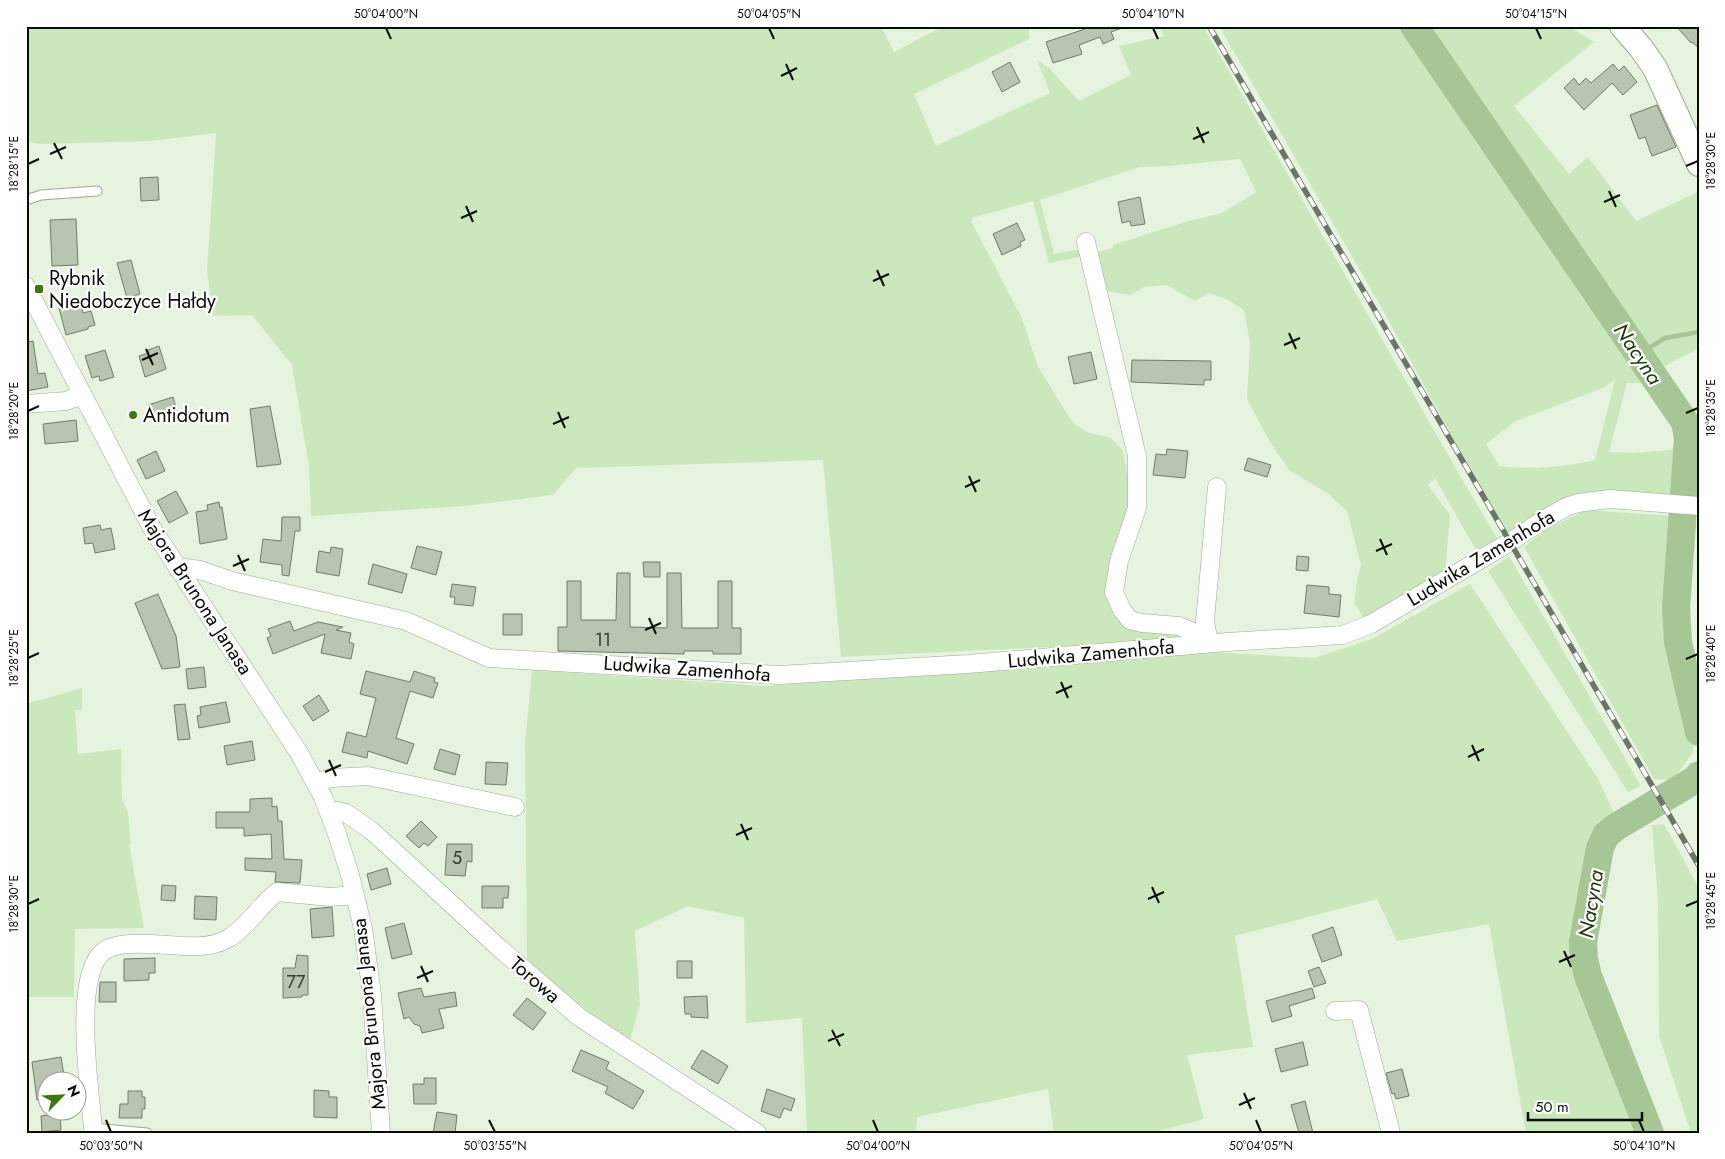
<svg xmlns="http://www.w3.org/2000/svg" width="1725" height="1159" font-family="Jost,sans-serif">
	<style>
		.green { fill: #cbe8bc; fill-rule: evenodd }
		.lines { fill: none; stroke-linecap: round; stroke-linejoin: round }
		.stream { stroke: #a6c696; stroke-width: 4.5 }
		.river { stroke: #a6c696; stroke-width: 28 }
		.building { fill: #b7c5b1; stroke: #707c6a }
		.lane-casing { stroke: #9ca995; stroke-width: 11 }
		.street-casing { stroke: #9ca995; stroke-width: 19 }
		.secondary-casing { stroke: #9ca995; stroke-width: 26 }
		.lane { stroke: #fff; stroke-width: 9 }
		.street { stroke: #fff; stroke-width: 18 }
		.secondary { stroke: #fff; stroke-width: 24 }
		.rail-casing { stroke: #6d7569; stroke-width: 5.5 }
		.rail { stroke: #fff; stroke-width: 4; stroke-dasharray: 11; stroke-linecap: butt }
		.ticks { fill: none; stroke: #090d07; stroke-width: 2 }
		.poi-dot { fill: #3e780d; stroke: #fff; stroke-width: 2 }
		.labels { text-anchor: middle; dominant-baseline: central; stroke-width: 4.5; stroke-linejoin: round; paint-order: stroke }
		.number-label { font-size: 18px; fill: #343b32 }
		.poi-label { font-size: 20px; fill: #090d07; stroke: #fff; text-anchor: start }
		.street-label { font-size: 20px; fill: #090d07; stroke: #fff }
		.water-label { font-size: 21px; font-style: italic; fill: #1d3a08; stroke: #fff }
		.neatline { fill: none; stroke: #090d07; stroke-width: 2 }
		.ticks-label { font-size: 12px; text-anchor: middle; fill: #090d07 }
	</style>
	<rect width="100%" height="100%" fill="#e6f4df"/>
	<!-- green -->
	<path class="green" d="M26 26H881L894 52 944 26H1029V39L914 94 936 146 1050 93 1037 60 1049 68 1079 101 1131 75 1119 46 1164 36 1159 26H1203L1451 460 1498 540 1476 550 1435 478 1428 485 1450 515 1445 573 1365 621 1354 602 1357 581 1361 565 1347 511 1327 493 1289 470 1270 442 1247 399 1250 343 1244 310 1226 299 1209 293 1195 301 1166 285 1144 287 1130 295 1107 291 1098 252 1113 248V245L1185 222 1222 213 1256 192 1240 159 1170 166 1140 167 1040 200 1054 254 1082 249 1085 256 1049 263 1033 201 972 218 971 221 1022 318 1038 367 1073 423 1089 433 1111 438 1123 450 1133 509 1117 617 1186 635 1177 641 841 657 823 460 576 468 553 495 466 506 311 516 309 467 292 365 252 315 213 316 207 270 216 133 150 141 40 144 26 141Z
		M1219 26H1410L1495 154 1629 347 1647 370 1683 427 1678 438 1676 426 1649 383H1627L1609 452 1633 453 1671 450 1684 432 1680 497 1603 494 1565 498 1528 525 1505 533 1380 305ZM1615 380 1595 460C1563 467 1532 470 1499 466L1486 444 1516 421 1603 388Z
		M1422 26H1569L1594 42 1514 106 1569 174 1588 157 1636 221 1698 192 1699 348 1659 369 1641 348Z
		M1586 510 1674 516C1668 557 1662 600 1666 641L1670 643 1679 677 1694 751 1673 780 1654 779 1524 547 1547 529Z
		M1509 556 1641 786 1628 792 1488 571Z
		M1470 584 1597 777 1616 817 1598 833 1577 941 1581 972 1645 1133H1526L1489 924 1397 941 1377 899 1235 936 1253 1047 1187 1055 1204 1119 1152 1133H1054L1048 1089 917 1117 916 1133H807L802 1018 746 1023 744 918 688 906 635 931 640 1005 629 1043 527 964 525 744 532 670 764 686 1211 652 1314 658 1372 639Z
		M82 688V710H75L78 754 121 749 122 798 128 813 131 844H129L144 928 75 929 74 997H26V704Z
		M1664 824 1699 888V1133H1691L1659 1036 1658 901 1652 825Z"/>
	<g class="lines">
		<!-- stream -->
		<path class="stream" d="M1639 354 1665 338 1699 332"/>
		<!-- river -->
		<path class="river" d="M1414 26 1685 422 1688 438 1676 608 1678 642 1699 732
			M1650 1133 1588 976 1584 959 1583 942 1600 848 1606 835 1616 827 1696 779 1699 775"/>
	</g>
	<!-- building -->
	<path class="building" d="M1084 26 1125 27 1111 32 1114 39 1103 44 1100 37 1079 45 1082 54 1053 63 1046 42 1085 29Z
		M1676 26H1699V48L1692 42 1691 43Z
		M1010 62 1020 82 1002 92 992 72Z
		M1613 64 1619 71 1624 66 1637 82 1623 95 1612 83 1584 110 1564 88 1574 78 1579 85 1586 78 1591 83Z
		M1657 105 1676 147 1652 156 1645 137 1639 139 1630 115Z
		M158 177 159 200 141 201 140 178Z
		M1140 197 1145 224 1131 226 1130 221 1122 223 1118 202Z
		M76 219 78 265 52 266 50 220Z
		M1017 223 1025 240 1020 242 1021 246 1002 255 993 234Z
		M131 260 140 294 127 298 117 263Z
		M81 302 83 313 91 311 95 325 88 327V329L66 335 59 308Z
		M33 341 38 374 45 373 48 387 26 391V342Z
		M159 346 166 369 145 377 139 356 149 353 148 350Z
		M105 350 114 377 100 381 99 376 92 378 85 356Z
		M1091 352 1097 379 1074 384 1068 357Z
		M1132 360 1211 361V380H1204V385L1131 382Z
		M173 397 177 411 152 418 148 405Z
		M270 406 281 464 257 467 250 409Z
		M76 420 78 441 45 444 43 424Z
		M1167 449 1188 451 1185 478 1153 475 1156 454 1166 455Z
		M156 451 165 471 146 479 137 460Z
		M1248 458 1271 465 1267 477 1244 470Z
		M176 491 188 513 169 523 157 501Z
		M219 502 220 508 222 507 227 539 200 544 196 512 208 510 207 505Z
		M282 517H300V531H295L289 576 282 575V565L260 562 263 539 281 541Z
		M100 525 101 530 111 528 115 549 95 553 93 543 85 544 83 528Z
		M417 546 442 552 436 575 411 568Z
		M331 547 343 549 339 576 316 572 319 551 330 553Z
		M1297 556 1309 557 1308 571 1296 570Z
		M643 562H660V577H644Z
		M373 564 407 574 402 593 368 584Z
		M617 573H630V627L667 628V573H681L682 628H718V581H732V628H741V654H713V651H684V654L558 651V627H567V581H581V620H616Z
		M452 584 476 587 473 606 454 604 455 597H450Z
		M1307 585 1329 587V594L1341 595 1339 617 1304 613Z
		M158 594 176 636 180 667 162 669 135 603Z
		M503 614H522V635H503Z
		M290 621 294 631 318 622 343 627 336 630 351 633 349 642 354 644 351 659 321 653 325 634 273 654 267 638 271 636 268 629Z
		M204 667 206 687 188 689 186 669Z
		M366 671 410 682 414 671 435 678 434 682 438 683 433 698 410 691 396 738 414 744 407 764 368 751 367 758 342 752 347 732 366 737 376 698 360 694Z
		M319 695 329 711 313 721 303 706Z
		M226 702 230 722 199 728 197 716 201 715 200 707Z
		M185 704 190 739 178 740 174 705Z
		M252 741 255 760 227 765 224 746Z
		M440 749 460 755 455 775 434 769Z
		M486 762 508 763 506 785 485 784Z
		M272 798V807L277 806 278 821H282L284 859 302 860 300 883 275 882 276 872 245 870V858L272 859 271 834 244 836V828H216V812H250V799Z
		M421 821 437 837 428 846 424 843 419 848 406 836Z
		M447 844H472V862L467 861 465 876 445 875Z
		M387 868 391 884 371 890 367 874Z
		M162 885 176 886 175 901 161 900Z
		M482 886H509L508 898H503V908H482Z
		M195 896 217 897 216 920 194 919Z
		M332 907 334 936 312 938 310 909Z
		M404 923 412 954 392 959 385 928Z
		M1333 927 1342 955 1322 962 1312 935Z
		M297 955 308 956V995H302V997L283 998V968H295Z
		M155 958V973H149V980L124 981V959Z
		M677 961H692V978H677Z
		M1319 967 1326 983 1314 987 1308 971Z
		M100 982H116V1002H99Z
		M421 988 424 997 455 992 457 1006 439 1009 444 1028 422 1033 420 1026 414 1024 409 1017 404 1019 398 993Z
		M1312 988 1315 998 1289 1006 1292 1016 1272 1022 1266 1001Z
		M707 996 708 1018 691 1017V1014H685L684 997Z
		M527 998 546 1013 533 1030 513 1015Z
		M1303 1042 1308 1065 1281 1072 1275 1049Z
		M581 1050 609 1062 606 1069 644 1091 633 1109 605 1093 608 1087 572 1071Z
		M702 1050 728 1066 718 1084 691 1068Z
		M61 1057 65 1082H48V1099L37 1100 32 1062Z
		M1402 1069 1409 1096 1396 1099 1394 1093 1392 1094 1386 1073Z
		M424 1078H436V1104H414L413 1084H424Z
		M767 1089 795 1099 791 1111 784 1108 780 1118 761 1111Z
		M314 1090 329 1091V1097H337V1118L314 1117Z
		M128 1091H142V1097H145V1109H142V1118H119L120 1104H128Z
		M1305 1101 1313 1133H1299L1291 1105Z
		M437 1112 457 1115 455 1133H433Z
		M60 1113 61 1130 42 1132 41 1116Z"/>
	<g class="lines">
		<defs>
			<path id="lane" d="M26 200 41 195 97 191
				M93 1128 147 1133"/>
			<path id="street" d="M1086 242 1137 456V508L1119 561 1114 592 1122 610 1130 620 1142 623 1179 626 1193 632 1209 643
				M26 286 152 528 299 753 323 797 337 834 350 875 363 928 372 995 381 1133
				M26 404 66 401 82 395
				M178 569 186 568 200 570 232 581 406 621 489 658 779 675 968 664 1227 642 1343 635 1371 624 1510 542 1540 522 1566 507 1578 503 1610 499 1699 506
				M1209 643 1205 621 1217 487
				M317 783 331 778 368 776 515 807
				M329 812 337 811 346 813 372 831 497 946 579 1017 757 1133
				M1335 1011 1359 1010 1391 1133
				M93 1128C90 1091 72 974 104 951 117 942 138 944 153 944 176 945 206 951 227 939 247 928 259 906 277 892L330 897 355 895"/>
			<path id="secondary" d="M1622 26 1641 48 1655 68 1699 164"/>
		</defs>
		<!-- lane casing -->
		<use href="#lane" class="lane-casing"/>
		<!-- street casing -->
		<use href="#street" class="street-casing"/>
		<!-- secondary casing -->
		<use href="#secondary" class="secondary-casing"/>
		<!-- lane -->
		<use href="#lane" class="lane"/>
		<!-- street -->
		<use href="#street" class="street"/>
		<!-- secondary -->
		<use href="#secondary" class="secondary"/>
		<defs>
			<path id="rail" d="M1209 26 1699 866"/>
		</defs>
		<!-- rail casing -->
		<use href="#rail" class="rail-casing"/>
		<!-- rail -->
		<use href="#rail" class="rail"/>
	</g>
	<!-- ticks -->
	<path class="ticks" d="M386 28 391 39M769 28 774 39M1153 28 1158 39M1536 28 1541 39M786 64 793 80M781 76 797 68M1197 127 1204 143M1193 139 1209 132M54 143 62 159M50 154 66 147M28 164 39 159M1686 166 1698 161M1609 191 1616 207M1604 202 1620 195M466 206 473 222M461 218 477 211M877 270 884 286M873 281 889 274M1289 333 1296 349M1284 345 1300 338M146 349 153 365M142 360 158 353M28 411 39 406M558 412 565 428M1686 413 1698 408M553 424 569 417M969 476 976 492M965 487 980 480M1380 539 1387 555M1376 551 1392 544M238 555 245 571M233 566 249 559M649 618 656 634M645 630 661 623M28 658 39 653M1686 659 1698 654M1061 682 1068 698M1056 693 1072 686M1472 745 1479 761M1468 757 1484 749M329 760 336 776M325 772 341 765M741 824 748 840M736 835 752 828M1152 887 1159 903M1148 899 1164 892M28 904 39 899M1686 906 1698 901M1564 951 1571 967M1559 962 1575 955M421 966 428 982M417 978 433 971M832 1030 840 1046M828 1041 844 1034M1244 1093 1251 1109M1239 1105 1255 1098M106 1120 111 1132M489 1120 495 1132M873 1120 878 1132M1256 1120 1261 1132M1639 1120 1644 1132"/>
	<!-- markers -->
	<g class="poi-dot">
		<rect x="34" y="284" width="10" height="10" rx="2.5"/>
		<circle cx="133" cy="415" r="5"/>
	</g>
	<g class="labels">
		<!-- number labels -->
		<g class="number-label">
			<text x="603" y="640">11</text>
			<text x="457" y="858">5</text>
			<text x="296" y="982">77</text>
		</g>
		<!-- poi labels -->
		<g class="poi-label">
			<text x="49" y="278">Rybnik<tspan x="49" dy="23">Niedobczyce Hałdy</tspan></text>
			<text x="143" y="415">Antidotum</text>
		</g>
		<!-- street labels -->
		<g class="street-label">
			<text transform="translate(1481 558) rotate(-31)">Ludwika Zamenhofa</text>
			<text transform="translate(195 592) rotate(57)">Majora Brunona Janasa</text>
			<text transform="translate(1091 654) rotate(-5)">Ludwika Zamenhofa</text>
			<text transform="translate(687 669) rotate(4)">Ludwika Zamenhofa</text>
			<text transform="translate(535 980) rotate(41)">Torowa</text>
			<text transform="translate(369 1014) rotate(-96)">Majora Brunona Janasa</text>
		</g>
		<!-- water labels -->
		<g class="water-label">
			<text transform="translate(1638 354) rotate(56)">Nacyna</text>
			<text transform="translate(1591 904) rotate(-81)">Nacyna</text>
		</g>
	</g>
	<!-- border -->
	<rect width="1725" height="1159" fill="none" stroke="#ffffff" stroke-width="55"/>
	<!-- north arrow -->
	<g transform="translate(62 1096) rotate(66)"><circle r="24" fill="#ffffff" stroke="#9d9e9c"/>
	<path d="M0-4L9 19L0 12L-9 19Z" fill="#3e780d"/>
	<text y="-8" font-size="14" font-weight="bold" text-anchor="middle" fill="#090d07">N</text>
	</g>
	<!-- scale -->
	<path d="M1528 1112v8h114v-8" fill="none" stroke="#090d07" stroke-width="2.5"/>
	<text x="1535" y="1112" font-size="15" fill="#090d07" stroke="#ffffff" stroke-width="4" paint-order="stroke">50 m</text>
	<rect x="28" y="28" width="1670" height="1104" class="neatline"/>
	<g class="ticks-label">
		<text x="386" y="18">50°04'00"N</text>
		<text x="769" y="18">50°04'05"N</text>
		<text x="1153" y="18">50°04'10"N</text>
		<text x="1536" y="18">50°04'15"N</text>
		<text transform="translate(1711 161) rotate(-90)" y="4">18°28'30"E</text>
		<text transform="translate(14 164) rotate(-90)" y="4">18°28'15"E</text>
		<text transform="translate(1711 408) rotate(-90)" y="4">18°28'35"E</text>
		<text transform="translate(14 411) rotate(-90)" y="4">18°28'20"E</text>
		<text transform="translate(1711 654) rotate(-90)" y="4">18°28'40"E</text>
		<text transform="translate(14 658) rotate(-90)" y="4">18°28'25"E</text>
		<text transform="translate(1711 901) rotate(-90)" y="4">18°28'45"E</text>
		<text transform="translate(14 904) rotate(-90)" y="4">18°28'30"E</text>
		<text x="111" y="1150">50°03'50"N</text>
		<text x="495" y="1150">50°03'55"N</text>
		<text x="878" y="1150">50°04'00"N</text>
		<text x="1261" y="1150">50°04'05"N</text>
		<text x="1644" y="1150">50°04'10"N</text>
	</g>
</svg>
